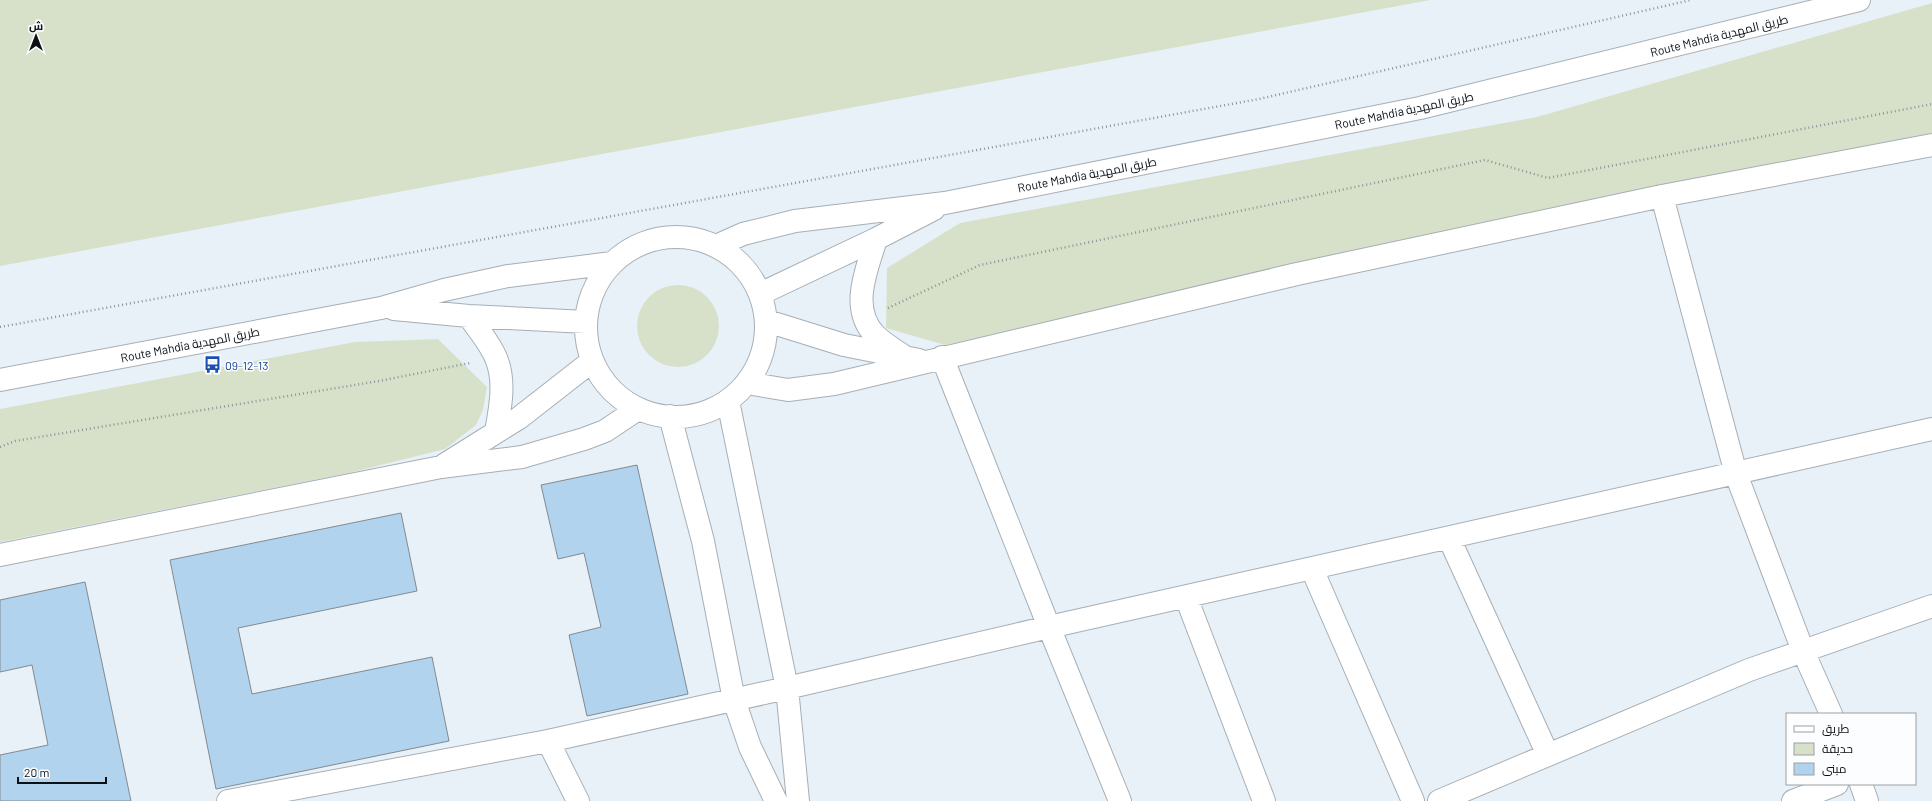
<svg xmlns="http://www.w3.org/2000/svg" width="1932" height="801" font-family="Barlow,Cairo,sans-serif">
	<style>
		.green { fill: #d7e1c9 }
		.building { fill: #b1d3ed; stroke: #828a91 }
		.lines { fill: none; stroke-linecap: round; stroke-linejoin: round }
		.minor-casing { stroke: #a6afb5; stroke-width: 24 }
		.path { stroke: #8d9398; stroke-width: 2.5; stroke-dasharray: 1 3; stroke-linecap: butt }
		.minor { stroke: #fff; stroke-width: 22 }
		.labels { text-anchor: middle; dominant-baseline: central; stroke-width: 3; stroke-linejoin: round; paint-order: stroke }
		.street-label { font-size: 12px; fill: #0e1113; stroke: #fcfdff }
		.transit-label { font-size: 12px; fill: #164399; stroke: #fcfdff; text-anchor: start }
	</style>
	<rect width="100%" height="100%" fill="#e8f1f8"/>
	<!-- green -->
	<path class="green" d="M0 0H1430L0 266Z
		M1932 3V133L945 345 886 328 887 268 960 223 1537 117Z
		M637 326a41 41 0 1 1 82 0a41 41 0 1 1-82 0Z
		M438 339 487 387 483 410 476 425 445 449 349 473 0 542V409L355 342Z"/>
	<!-- building -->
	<path class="building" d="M637 465 688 694 587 716 569 635 601 627 584 553 558 559 541 485Z
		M401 513 417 591 238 628 252 694 432 657 449 741 216 789 170 560Z
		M85 582 131 801H0V755L48 745 32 665 0 672V600Z"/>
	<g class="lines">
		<defs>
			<path id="minor" d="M1662 196 1736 474 1803 651 1831 714
				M586 327a90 90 0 1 1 180 0a90 90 0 1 1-180 0Z
				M876 239C867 269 849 308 875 335 883 343 893 349 902 355
				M716 246 743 234 795 221 945 203 1420 108 1859 0
				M760 294 876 239 934 209
				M394 309 469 316 586 322
				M469 316C478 330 490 343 496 358 506 381 500 409 496 432
				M767 321 844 345 919 360
				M942 357 1049 627 1120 801
				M0 380 381 308 444 290 508 276 612 263
				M747 383 788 390 834 384 1297 274 1662 196 1932 145
				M728 401 787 688 798 801
				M670 416 703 541 734 700 750 747 776 801
				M444 465 519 418 592 361
				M1449 538 1548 755
				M0 555 441 467 522 457 584 439 605 431 638 409
				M1312 569 1413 801
				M1186 597 1264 801
				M548 741 578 801
				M1861 784 1867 801
				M228 801 548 741 787 688 1049 627 1932 429
				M1439 801 1749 670 1932 606
				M1793 801 1837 784"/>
		</defs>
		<!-- minor casing -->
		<use href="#minor" class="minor-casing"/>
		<!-- path -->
		<path class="path" d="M888 308 980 265 1485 160 1548 178 1932 104
			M0 327 1259 99 1691 0
			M0 447 15 441 379 381 470 363"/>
		<!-- minor -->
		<use href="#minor" class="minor"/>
	</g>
	<!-- icons -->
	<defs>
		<symbol id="bus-bare" viewBox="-9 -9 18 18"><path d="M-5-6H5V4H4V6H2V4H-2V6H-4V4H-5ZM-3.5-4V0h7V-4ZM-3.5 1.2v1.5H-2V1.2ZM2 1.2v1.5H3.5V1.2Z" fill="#1a4fb4" stroke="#fcfdff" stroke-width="2.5" paint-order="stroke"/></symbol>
	</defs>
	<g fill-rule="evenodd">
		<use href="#bus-bare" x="200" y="352" width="25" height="25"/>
	</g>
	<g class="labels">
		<!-- street labels -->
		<g class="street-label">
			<text transform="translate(1719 35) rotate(-14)">Route Mahdia طريق المهدية</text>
			<text transform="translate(1404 110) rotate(-12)">Route Mahdia طريق المهدية</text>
			<text transform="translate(1087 174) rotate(-11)">Route Mahdia طريق المهدية</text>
			<text transform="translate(190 344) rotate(-11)">Route Mahdia طريق المهدية</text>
		</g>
		<!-- transit labels -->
		<g class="transit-label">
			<text x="225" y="365">09-12-13</text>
		</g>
	</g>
	<!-- legend -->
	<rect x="1786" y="713" width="130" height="72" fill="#fcfdff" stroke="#9d9fa1"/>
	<rect x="1794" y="726" width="20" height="6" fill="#ffffff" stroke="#9d9fa1"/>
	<text x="1822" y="733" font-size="12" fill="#0e1113">طريق</text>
	<rect x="1794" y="743" width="20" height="12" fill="#d7e1c9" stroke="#9d9fa1"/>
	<text x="1822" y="753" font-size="12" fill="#0e1113">حديقة</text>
	<rect x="1794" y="763" width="20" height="12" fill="#b1d3ed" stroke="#9d9fa1"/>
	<text x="1822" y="773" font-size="12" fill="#0e1113">مبنى</text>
	<!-- north arrow -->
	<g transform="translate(36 36)" stroke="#fcfdff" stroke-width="3" paint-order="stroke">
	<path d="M0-3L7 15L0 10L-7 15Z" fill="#0e1113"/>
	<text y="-6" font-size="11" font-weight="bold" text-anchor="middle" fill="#0e1113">ش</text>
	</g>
	<!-- scale -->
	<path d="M18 777v6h88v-6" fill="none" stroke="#0e1113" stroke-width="2"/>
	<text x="24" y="777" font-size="12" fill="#0e1113" stroke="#fcfdff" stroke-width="3" paint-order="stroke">20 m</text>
</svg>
